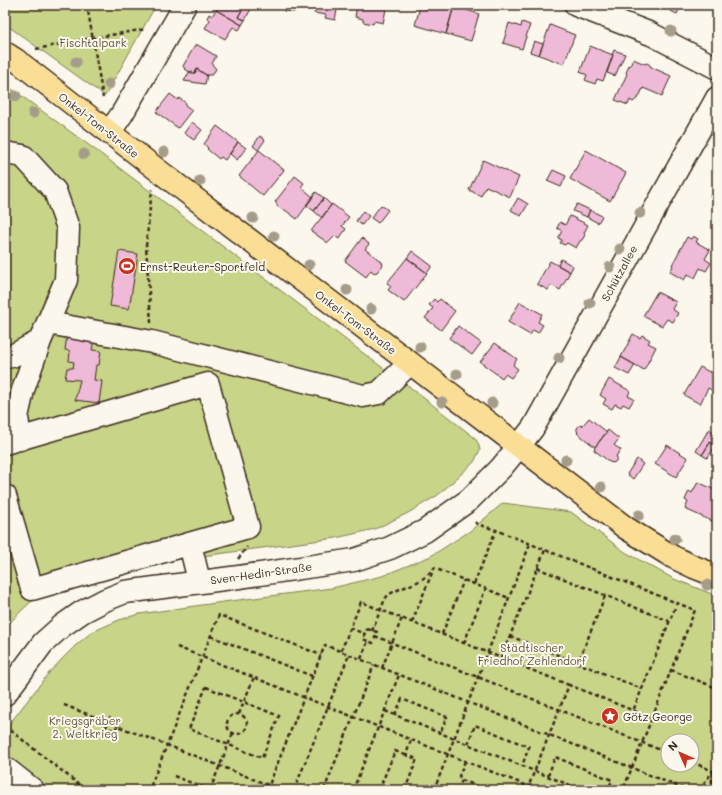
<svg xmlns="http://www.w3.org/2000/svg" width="722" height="795" font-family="Mali,sans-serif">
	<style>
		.green { fill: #c8d488; stroke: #827f53; fill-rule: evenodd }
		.building { fill: #eebad7; stroke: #3b2a1e }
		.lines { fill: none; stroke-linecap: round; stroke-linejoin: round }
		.minor-casing { stroke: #3b2a1e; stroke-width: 25 }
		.major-casing { stroke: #3b2a1e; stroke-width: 25 }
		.path { stroke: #3b2a1e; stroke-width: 2.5; stroke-dasharray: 4 3; stroke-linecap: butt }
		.minor { stroke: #fbf7ec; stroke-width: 22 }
		.major { stroke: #fbde96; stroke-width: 22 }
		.tree { fill: #a59d89 }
		.labels { text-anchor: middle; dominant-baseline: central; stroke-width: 4; stroke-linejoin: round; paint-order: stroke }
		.park-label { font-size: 11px; fill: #5e5438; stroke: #fbf7ec }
		.street-label { font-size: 11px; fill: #3b2a1e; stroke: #fbf7ec }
		.poi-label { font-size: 11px; fill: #3b2a1e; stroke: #fbf7ec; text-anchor: start }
	</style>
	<rect width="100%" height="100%" fill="#fbf7ec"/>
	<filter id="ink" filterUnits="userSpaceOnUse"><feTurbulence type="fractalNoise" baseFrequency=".025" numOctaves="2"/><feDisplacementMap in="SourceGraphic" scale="8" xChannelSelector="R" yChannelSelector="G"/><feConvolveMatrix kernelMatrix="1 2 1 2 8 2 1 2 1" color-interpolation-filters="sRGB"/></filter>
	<g filter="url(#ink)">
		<!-- green -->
		<path class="green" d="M5 5H156L105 96 5 24Z
			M5 84 97 151 400 381H402L475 438 478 443 480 450 474 462 458 477 438 495 408 513 375 529 336 538 188 558 76 577 49 586 22 610 5 628Z
			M503 503 571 512 625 552 674 579 717 596V790H43L5 761V730L17 714 49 673 63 658 76 645 92 632 119 620 139 614 223 602 332 588 382 576 431 556 470 531ZM668 741H692V765H668Z"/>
		<!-- building -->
		<path class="building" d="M219 5H245L238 17 245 20 242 25 216 10Z
			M245 5H253L245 20 238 17Z
			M266 5H296V8L294 7V12L284 11V7L266 6Z
			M314 5H338L335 20 325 18 326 15 314 13 316 6Z
			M357 5H387L383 23 374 21 373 24 363 22V19L355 17Z
			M428 5H449L454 6 446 34 415 25 420 7 427 9Z
			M656 5H686L684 8 682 9 680 8 677 14 667 9 666 10Z
			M454 6 479 14 471 41 446 34Z
			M216 10 242 25 239 30 233 27 225 39 205 28 210 20 207 18 209 14 212 16Z
			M522 22 530 25 522 49 503 43 509 23 521 27Z
			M550 25 575 35 564 64 539 55Z
			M534 41 543 44 539 55 530 52Z
			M196 44 216 56 212 64 216 69 212 75H206L197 69 195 73H191L185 69 183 66Z
			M590 46 613 55 603 81 597 79 595 84 585 80 587 75 580 72Z
			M614 50 625 54 615 76 607 73 613 55H612Z
			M633 59 645 64 647 63 650 65 651 67 671 76 662 96 643 88 639 97 633 102 630 100 628 105 615 100 627 74 626 73 629 65 630 66Z
			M197 69 206 75H207L205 84 184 81 190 71 195 73Z
			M170 94 178 100 179 98 186 103 185 105 192 110 178 128 156 112Z
			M192 122 202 130 194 140 184 133Z
			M217 126 238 142 225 160 221 157 219 159 207 149 208 148 204 144Z
			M260 136 265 140 258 150 253 146Z
			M238 142 246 148 237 160 230 154Z
			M259 150 284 170 263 196 239 176Z
			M586 150 626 173 610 201 570 179Z
			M483 160 519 177 510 197 486 186 481 196 469 190Z
			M553 170 566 176 561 187 547 181Z
			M295 176 304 183 301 187 313 197 297 219 285 210H283L277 206V204L275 202Z
			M717 186V203H716L717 201 710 197Z
			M316 192 324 198 314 211 306 205Z
			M324 198 331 205 322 218 314 211Z
			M518 198 528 204 521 216 511 210Z
			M332 204 349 217 342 226 346 229 339 239 335 236 328 243 311 231Z
			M577 204 590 210 587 217 573 211Z
			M381 205 388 210 378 223 371 218Z
			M590 210 602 216 598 223 587 217Z
			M363 211 369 216 362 225 356 221Z
			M570 216 588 225 584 233 585 235 582 240 580 241 576 248 567 243 565 245 560 243 562 240 558 238 562 231 557 228 560 222 565 225Z
			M693 236 698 239 696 242 710 250 705 259 711 263 706 271 700 268 695 278 688 274 684 280 670 272 673 266 672 265 687 237 691 239Z
			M362 238 369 244 365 249 382 262 383 265 377 272 374 273 371 270 366 277 345 261Z
			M119 251 138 254 129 309 110 306Z
			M412 251 432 266 427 273 407 258Z
			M407 258 427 273 404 302 388 290 391 286 387 283Z
			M561 259 573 266 570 272 558 265Z
			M550 261 570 272 560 290 551 285 548 290 537 284Z
			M657 292 676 302 672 309 678 313 673 322 667 319 662 326 643 316Z
			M434 299 437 302 440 299 455 311 441 330 425 318 433 308 429 305Z
			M520 302 542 314 538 322 543 325 538 333 533 330 530 335 508 322Z
			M458 326 481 343 472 355 449 338Z
			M633 334 640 338 642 335 650 340 648 343 656 347 644 370 621 357Z
			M67 335 94 339 92 350 101 351 99 365H96L94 380 102 381 99 403 75 400 80 380 65 379 67 368H73L74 362 69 361 70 351 65 350Z
			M495 343 517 359 513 365 518 369 511 378 505 374 502 378 480 362Z
			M621 357 635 365 629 375 615 368Z
			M714 365 717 367V376L710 372Z
			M700 367 717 376V393L708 388 700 404 684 395Z
			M609 379 630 391 628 396 634 399 629 407 623 404 621 407 615 404 612 409 603 404 606 399 600 395Z
			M589 418 607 432 595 447 577 433 578 432 577 431V428L579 426 581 425 582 426Z
			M709 429 716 434 702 455 696 451Z
			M608 430 619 439 614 445 621 450 616 456 617 457V459L615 462 613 463 612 462 611 463 594 450 595 447Z
			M710 442 716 446 707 458 702 455Z
			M667 445 688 458 676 477 655 464Z
			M637 459 643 464 633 479 627 474Z
			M698 482 717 491V516L714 522 685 509 688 502 685 500 689 491 692 493Z"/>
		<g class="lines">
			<defs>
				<path id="minor" d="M576 5 651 34 717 68
					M109 133 122 114 185 5
					M5 153 23 156 55 191 68 228 66 280 40 341 23 390 17 417 20 439
					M48 323 152 342 363 396 379 393 410 363
					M5 357 12 356 40 341
					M5 443 208 384 248 527 32 589 5 496
					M190 544 199 581
					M5 694 43 643 62 626 82 612 105 600 125 592 239 577 354 560 390 548 425 531 469 500 501 468 519 446 533 428 717 98
					M5 768 33 790"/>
				<path id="major" d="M5 53 16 60 159 171 626 528 673 557 694 567 717 576"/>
			</defs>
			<!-- minor casing -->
			<use href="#minor" class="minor-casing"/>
			<!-- major casing -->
			<use href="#major" class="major-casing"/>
			<!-- path -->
			<path class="path" d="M87 5 103 98
				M36 49 93 38 146 29
				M151 323 146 246 152 189
				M475 522 477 524 496 530
				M238 559 247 547
				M537 568 669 621
				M474 584 496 530 677 603 633 711
				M605 596 578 663 642 689
				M412 622 434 568 509 598
				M350 628 365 634
				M367 629 377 632 373 643 363 639Z
				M372 631 385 599 388 595C402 586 420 585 431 571
				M442 634 464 580
				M211 636 312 676
				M375 636 668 753
				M510 636 578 663
				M464 643 486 588
				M177 647 538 790
				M341 651 361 602 569 685
				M501 658 545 550
				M361 659 368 641
				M382 668 402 618
				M671 670 717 688
				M206 687 279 716 262 758 189 729Z
				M64 705 108 722
				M385 711 582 790
				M239 714 254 677
				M227 724a10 10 0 1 1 20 0a10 10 0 1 1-20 0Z
				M395 715 402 699 447 717 440 733
				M652 718 695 610 677 603
				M5 726 86 790
				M117 726 119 722 110 718 106 727 115 731 117 726 167 745 149 790
				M468 744 475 725 529 747 522 766
				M465 761 459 776 462 780 487 790
				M692 762 713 771 699 790
				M174 776 209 790
				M548 776 555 757 612 780 608 790
				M210 790 233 733
				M267 790 325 645 687 790
				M281 790 167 745 219 615 321 655
				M294 790 349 655
				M324 790 374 665
				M353 790 399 675
				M379 790 395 751 405 755
				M405 790 417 759 406 755 411 740
				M434 790 530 544
				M458 790 462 780
				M527 790 569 685 652 718 623 790
				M712 790C711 780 713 772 717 763"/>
			<!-- minor -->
			<use href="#minor" class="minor"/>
			<!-- major -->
			<use href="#major" class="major"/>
		</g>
		<!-- trees -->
		<g class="tree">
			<circle cx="671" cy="31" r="5.5"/>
			<circle cx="76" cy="62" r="5.5"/>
			<circle cx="109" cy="84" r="5.5"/>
			<circle cx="16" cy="96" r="5.5"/>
			<circle cx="33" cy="113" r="5.5"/>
			<circle cx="164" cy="152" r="5.5"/>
			<circle cx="84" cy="154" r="5.5"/>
			<circle cx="200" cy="181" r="5.5"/>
			<circle cx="640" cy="213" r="5.5"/>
			<circle cx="253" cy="218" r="5.5"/>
			<circle cx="274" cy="236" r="5.5"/>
			<circle cx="620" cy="249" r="5.5"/>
			<circle cx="309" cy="265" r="5.5"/>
			<circle cx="610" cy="267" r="5.5"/>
			<circle cx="347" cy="290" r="5.5"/>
			<circle cx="590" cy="303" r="5.5"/>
			<circle cx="371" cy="309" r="5.5"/>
			<circle cx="420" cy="347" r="5.5"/>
			<circle cx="559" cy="358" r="5.5"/>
			<circle cx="457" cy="374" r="5.5"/>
			<circle cx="442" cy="402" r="5.5"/>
			<circle cx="492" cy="403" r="5.5"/>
			<circle cx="566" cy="460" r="5.5"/>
			<circle cx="601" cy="487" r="5.5"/>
			<circle cx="639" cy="515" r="5.5"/>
			<circle cx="675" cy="539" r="5.5"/>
			<circle cx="707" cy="585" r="5.5"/>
		</g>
	</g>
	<!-- icons -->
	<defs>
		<symbol id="stadium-disc" viewBox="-11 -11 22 22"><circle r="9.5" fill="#c8321e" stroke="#fbf7ec"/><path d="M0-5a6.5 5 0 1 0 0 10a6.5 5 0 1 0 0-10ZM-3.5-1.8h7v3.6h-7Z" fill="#fff"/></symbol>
		<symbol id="sight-disc" viewBox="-11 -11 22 22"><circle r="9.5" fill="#c8321e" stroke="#fbf7ec"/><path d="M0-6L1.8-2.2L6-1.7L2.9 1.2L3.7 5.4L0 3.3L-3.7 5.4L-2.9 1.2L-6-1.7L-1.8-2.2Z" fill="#fff"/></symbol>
	</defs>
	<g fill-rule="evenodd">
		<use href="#stadium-disc" x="117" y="256" width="20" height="20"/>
		<use href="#sight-disc" x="600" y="706" width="20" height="20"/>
	</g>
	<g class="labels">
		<!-- park labels -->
		<g class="park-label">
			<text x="93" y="42">Fischtalpark</text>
			<text x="532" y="647">Städtischer<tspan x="532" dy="13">Friedhof Zehlendorf</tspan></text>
			<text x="85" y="720">Kriegsgräber<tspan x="85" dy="13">2. Weltkrieg</tspan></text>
		</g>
		<!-- street labels -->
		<g class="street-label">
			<text transform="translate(99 125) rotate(38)">Onkel-Tom-Straße</text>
			<text transform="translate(619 273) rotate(-61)">Schützallee</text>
			<text transform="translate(356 322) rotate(37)">Onkel-Tom-Straße</text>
			<text transform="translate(261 573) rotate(-8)">Sven-Hedin-Straße</text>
		</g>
		<!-- poi labels -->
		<g class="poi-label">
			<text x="140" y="266">Ernst-Reuter-Sportfeld</text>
			<text x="623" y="716">Götz George</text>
		</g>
	</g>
	<!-- margin -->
	<rect width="722" height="795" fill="none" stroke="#fbf7ec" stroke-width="20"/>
	<rect x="10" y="10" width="702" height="775" fill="none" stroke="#3b2a1e" stroke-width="1.5" filter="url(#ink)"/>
	<!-- north arrow -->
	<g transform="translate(680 753) rotate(315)"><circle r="19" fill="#fbf7ec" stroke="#aea59a"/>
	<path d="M0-3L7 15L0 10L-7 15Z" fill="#c8321e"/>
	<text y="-6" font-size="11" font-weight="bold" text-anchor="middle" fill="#3b2a1e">N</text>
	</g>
</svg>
